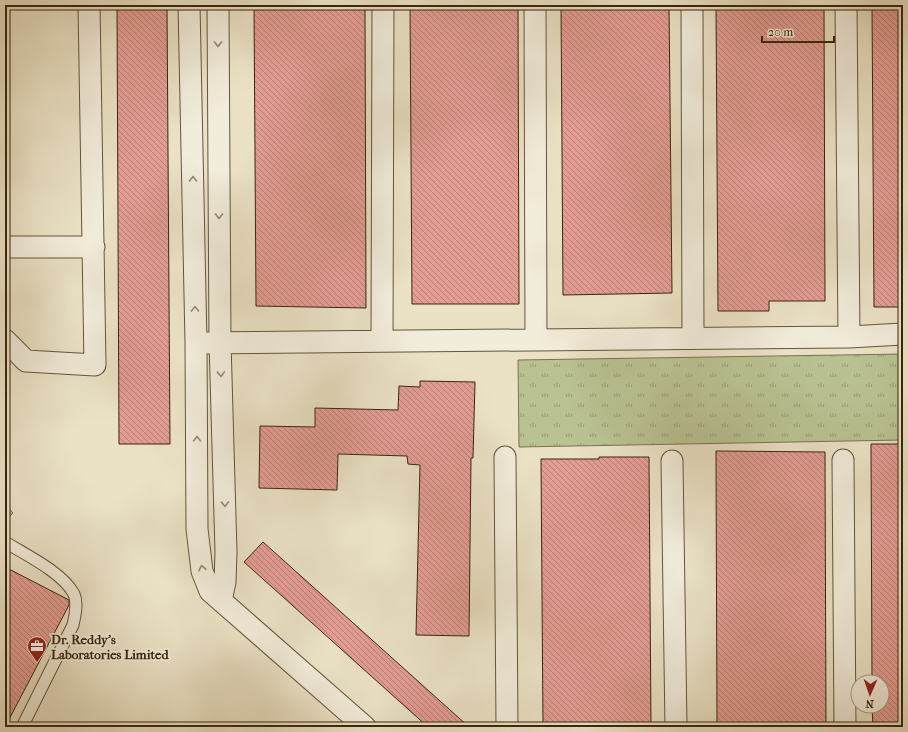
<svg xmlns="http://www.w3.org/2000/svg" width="908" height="732" font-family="'IM FELL French Canon',serif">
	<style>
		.grass { fill: url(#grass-tufts); stroke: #797450 }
		.forest { fill: url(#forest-firs); stroke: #797450 }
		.building { fill: url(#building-back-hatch); stroke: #38260d }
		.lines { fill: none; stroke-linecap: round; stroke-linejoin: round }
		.lane-casing { stroke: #65553b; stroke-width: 13 }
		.street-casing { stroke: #65553b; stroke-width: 23 }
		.lane { stroke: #f2ecda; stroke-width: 11 }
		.street { stroke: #f2ecda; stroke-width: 21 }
		.oneway { stroke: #958974 }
		.labels { text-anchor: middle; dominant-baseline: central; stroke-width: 3.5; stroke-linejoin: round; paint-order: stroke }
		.poi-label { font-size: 13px; font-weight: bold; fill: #38260d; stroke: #f2ecda; text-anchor: start }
	</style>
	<defs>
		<pattern id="grass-tufts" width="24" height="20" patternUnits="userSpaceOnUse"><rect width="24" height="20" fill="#bac293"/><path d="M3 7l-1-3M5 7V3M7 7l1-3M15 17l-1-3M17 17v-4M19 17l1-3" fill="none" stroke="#989d76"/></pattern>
		<pattern id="forest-firs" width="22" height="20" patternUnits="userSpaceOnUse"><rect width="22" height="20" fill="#bac293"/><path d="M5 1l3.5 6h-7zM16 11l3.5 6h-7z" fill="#989d76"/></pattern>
		<pattern id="building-back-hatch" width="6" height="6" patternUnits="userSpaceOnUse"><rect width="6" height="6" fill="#e49d94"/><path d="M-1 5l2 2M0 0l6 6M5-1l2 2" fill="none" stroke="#ba8077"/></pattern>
	</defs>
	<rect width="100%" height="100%" fill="#ebe2c6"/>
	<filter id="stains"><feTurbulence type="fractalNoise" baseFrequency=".005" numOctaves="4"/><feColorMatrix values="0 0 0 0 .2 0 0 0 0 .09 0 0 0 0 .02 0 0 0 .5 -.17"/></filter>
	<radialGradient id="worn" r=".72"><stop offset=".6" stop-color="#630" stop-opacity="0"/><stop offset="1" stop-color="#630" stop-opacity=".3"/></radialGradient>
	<!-- grass -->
	<path class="grass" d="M903 354V440L519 447 518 360Z"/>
	<!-- forest -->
	<path class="forest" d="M5 504 13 513 5 521Z"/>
	<!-- building -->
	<path class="building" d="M117 5H167L170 444H119Z
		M254 5H365L366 308 256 306Z
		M410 5H518L519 304H412Z
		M561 5H669L672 293 563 295Z
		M716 5H824L825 301H769V311H718Z
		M872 5H903V307H874Z
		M420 381 475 382 473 458H471L469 636 416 635 420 465 408 464 407 456 338 454 337 490 259 488 260 426 315 427V408L398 410 399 386 420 387Z
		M871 444H903V727H873L872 706H882V682H872Z
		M716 451 825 452 826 727H717Z
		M599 457H649L651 727H543L541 459H599Z
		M263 542 430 692 469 727H428L244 562Z
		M5 567 69 600V605L5 727Z"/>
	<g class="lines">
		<defs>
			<path id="lane" d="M5 542C26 555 62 572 74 594 78 603 75 616 73 625L22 727"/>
			<path id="street" d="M189 5 196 343 197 529 202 571 210 591 365 727
				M218 5 220 342 226 552 225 582 221 601
				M535 5 536 340
				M692 5 693 338
				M846 5 849 337
				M5 247H94
				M5 340 26 361 95 365 89 5
				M382 340 383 5
				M196 343 849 337 903 334
				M505 457 507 727
				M843 460 845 727
				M672 461 676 727"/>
		</defs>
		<!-- lane casing -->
		<use href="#lane" class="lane-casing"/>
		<!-- street casing -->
		<use href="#street" class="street-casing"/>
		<!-- lane -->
		<use href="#lane" class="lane"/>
		<!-- street -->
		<use href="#street" class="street"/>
	</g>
	<!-- one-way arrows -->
	<defs><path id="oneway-chevron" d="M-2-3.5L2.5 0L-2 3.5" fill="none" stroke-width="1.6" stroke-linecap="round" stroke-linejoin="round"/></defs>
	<g class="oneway">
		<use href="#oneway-chevron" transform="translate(218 44) rotate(90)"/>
		<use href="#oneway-chevron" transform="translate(193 179) rotate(-91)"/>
		<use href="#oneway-chevron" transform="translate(219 216) rotate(90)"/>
		<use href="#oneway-chevron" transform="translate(195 309) rotate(-91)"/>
		<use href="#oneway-chevron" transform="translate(221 374) rotate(88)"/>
		<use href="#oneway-chevron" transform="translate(197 439) rotate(-90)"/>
		<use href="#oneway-chevron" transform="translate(225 504) rotate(88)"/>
		<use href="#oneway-chevron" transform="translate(202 568) rotate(-102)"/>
	</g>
	<!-- icons -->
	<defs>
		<symbol id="office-pin" viewBox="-11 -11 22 30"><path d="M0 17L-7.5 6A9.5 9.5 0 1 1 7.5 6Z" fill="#8f2418" stroke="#f2ecda"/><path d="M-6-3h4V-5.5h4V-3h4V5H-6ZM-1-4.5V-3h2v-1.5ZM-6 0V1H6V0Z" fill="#fff"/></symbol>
	</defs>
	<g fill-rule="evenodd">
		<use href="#office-pin" x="26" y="635" width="22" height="30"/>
	</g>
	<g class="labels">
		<!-- poi labels -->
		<g class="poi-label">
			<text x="51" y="639">Dr. Reddy's<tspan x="51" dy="15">Laboratories Limited</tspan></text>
		</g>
	</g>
	<!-- margin -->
	<rect width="908" height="732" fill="none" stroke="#ebe2c6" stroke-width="20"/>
	<rect x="6" y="6" width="896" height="720" fill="none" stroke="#38260d" stroke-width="2"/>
	<rect x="10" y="10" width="888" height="712" fill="none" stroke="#38260d"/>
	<!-- north arrow -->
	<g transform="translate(870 694) rotate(182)"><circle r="19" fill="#f2ecda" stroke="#a89d88"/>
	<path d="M0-3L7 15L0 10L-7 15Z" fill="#8f2418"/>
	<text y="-6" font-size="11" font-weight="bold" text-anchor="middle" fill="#38260d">N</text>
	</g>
	<!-- scale -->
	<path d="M762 36v6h72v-6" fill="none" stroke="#38260d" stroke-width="2"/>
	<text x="768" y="36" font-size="12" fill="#38260d" stroke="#f2ecda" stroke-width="3" paint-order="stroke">20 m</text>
	<rect width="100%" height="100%" filter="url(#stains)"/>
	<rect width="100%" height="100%" fill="url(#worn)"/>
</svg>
